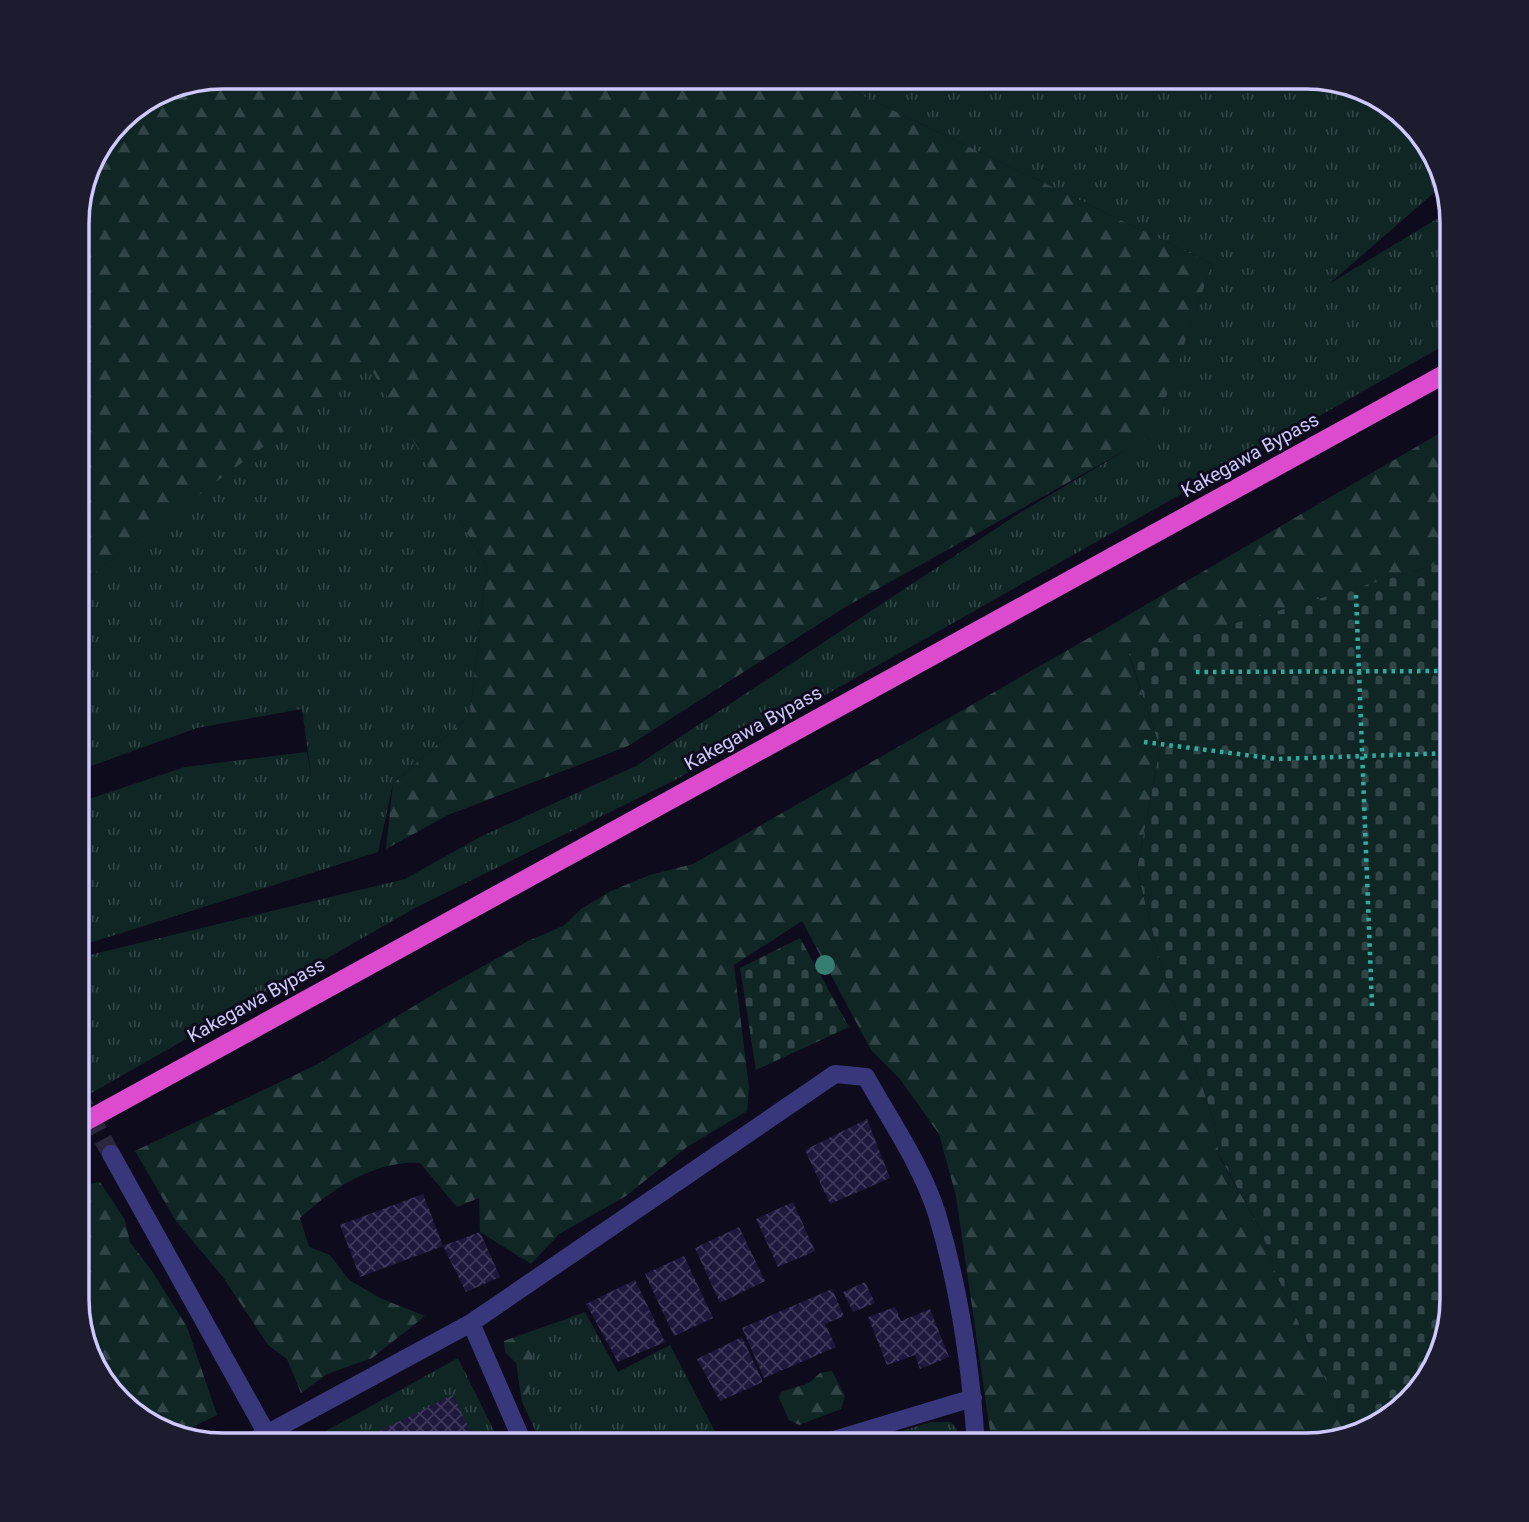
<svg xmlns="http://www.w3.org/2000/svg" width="1529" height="1522" font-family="Roboto,sans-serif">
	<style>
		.grass { fill: url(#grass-tufts) }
		.forest { fill: url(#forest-firs) }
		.cemetery { fill: url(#cemetery-stones) }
		.building { fill: url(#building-cross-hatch) }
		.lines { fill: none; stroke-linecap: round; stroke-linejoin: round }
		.minor-tunnel { stroke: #2b283e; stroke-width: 18; stroke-dasharray: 18 9; stroke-linecap: butt }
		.path { stroke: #2eaca3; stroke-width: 4.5; stroke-dasharray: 3.5 5; stroke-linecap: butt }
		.minor { stroke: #39377b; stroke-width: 18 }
		.trunk { stroke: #dc4bcd; stroke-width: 19 }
		.tree { fill: #367e72 }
		.labels { text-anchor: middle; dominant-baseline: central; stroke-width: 6; stroke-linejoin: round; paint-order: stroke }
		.street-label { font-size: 19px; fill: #cec8fe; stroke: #0e0c1c }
		.rim { fill: none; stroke: #cec8fe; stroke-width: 3.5 }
	</style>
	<defs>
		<pattern id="grass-tufts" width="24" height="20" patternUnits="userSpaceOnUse" patternTransform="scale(1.75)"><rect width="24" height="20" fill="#0f2625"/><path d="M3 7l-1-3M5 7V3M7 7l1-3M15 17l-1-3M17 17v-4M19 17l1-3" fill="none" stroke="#314446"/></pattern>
		<pattern id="forest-firs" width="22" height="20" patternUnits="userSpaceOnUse" patternTransform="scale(1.75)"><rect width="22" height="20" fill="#0f2625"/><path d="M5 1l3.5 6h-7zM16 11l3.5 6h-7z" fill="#314446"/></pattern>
		<pattern id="cemetery-stones" width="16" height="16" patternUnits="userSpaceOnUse" patternTransform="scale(1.75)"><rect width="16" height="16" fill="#0f2625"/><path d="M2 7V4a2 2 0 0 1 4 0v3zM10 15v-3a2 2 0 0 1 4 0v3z" fill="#314446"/></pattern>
		<pattern id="building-cross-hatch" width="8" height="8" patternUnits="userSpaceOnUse" patternTransform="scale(1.75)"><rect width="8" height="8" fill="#1f183d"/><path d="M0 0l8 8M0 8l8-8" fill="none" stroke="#3e385a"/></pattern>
	</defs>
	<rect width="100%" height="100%" fill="#0e0c1c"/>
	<!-- grass -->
	<path class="grass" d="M824 77H1315C1332 82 1350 85 1367 91 1400 103 1437 150 1444 184L1329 284 1450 211 1452 341 675 780 415 908 81 1099 77 1091V958L405 879 480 837 636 766 1018 514 1153 434 1212 264Z
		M370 366 487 567 470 715 393 784 378 852 77 947V803L185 767 307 752 312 781 302 709 197 728 77 771V586Z
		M585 1312 618 1372 670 1345 722 1445H542L522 1402C534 1381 528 1370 533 1349 538 1328 568 1318 585 1312Z
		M458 1358 501 1445H326V1431Z
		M931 1422H951L963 1437 964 1445H856Z"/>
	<!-- forest -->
	<path class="forest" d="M224 77H824L1212 264 1153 435 847 606 628 746 448 815 386 849 393 784 470 715 487 567 370 367 77 586V214L92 158 127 114 168 88Z
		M1452 426V560L1129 655 1160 748 1137 870 1161 965 1214 1121 1219 1156 1261 1230 1276 1274 1343 1417 1371 1428 1361 1434 1306 1445H992L956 1196 939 1134 900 1079 871 1050 802 921 734 965 749 1088 747 1111 687 1147 626 1196 559 1234 531 1264 480 1232 479 1198 457 1207 420 1163C375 1160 332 1189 300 1218L309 1247 330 1255 349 1280 382 1299 425 1316 372 1358 327 1374 301 1393 287 1359 268 1345 223 1277 176 1221 135 1151 318 1064 439 991 528 941 563 926 581 909 611 891 650 875 693 864 1108 627Z
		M100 1182 125 1220 130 1242 152 1271 187 1327 217 1415 176 1435 167 1434C150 1422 128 1410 114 1396 64 1343 77 1252 77 1186Z
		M563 1320 539 1338 533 1348 531 1387 522 1402 516 1363 505 1352 504 1341Z
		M832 1371 845 1396 841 1409 799 1425 789 1420 779 1398 781 1392 809 1383 820 1373Z"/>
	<!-- cemetery -->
	<path class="cemetery" d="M1452 560V1298L1441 1355 1402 1408 1371 1428 1343 1417 1276 1274 1261 1230 1219 1155 1214 1121 1161 965 1137 870 1160 748 1129 654Z
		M800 938 849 1027 756 1070 740 968Z"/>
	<!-- building -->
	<path class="building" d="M867 1119 890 1178 830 1204 805 1150Z
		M423 1194 443 1246 360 1277 340 1225Z
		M793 1202 815 1251 778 1267 756 1219Z
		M739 1227 765 1281 720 1303 695 1248Z
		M480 1232 500 1277 466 1292 443 1246Z
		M684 1256 713 1318 674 1336 645 1274Z
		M635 1280 665 1342 618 1362 586 1304Z
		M865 1282 875 1303 853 1312 843 1292Z
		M832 1289 844 1316 825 1324 836 1347 764 1378 742 1328Z
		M895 1307 901 1321 930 1309 949 1357 920 1369 915 1355 887 1365 868 1317Z
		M742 1337 763 1382 720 1401 697 1359Z
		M453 1395 472 1435 452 1445H366L363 1439Z"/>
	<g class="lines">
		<!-- minor-tunnel -->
		<path class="minor-tunnel" d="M77 1092 111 1154"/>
		<!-- path -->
		<path class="path" d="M1356 595 1372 1006
			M1196 672 1452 671
			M1144 742 1277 759 1452 753"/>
		<!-- minor -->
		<path class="minor" d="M111 1154 273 1445
			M471 1323 524 1445
			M246 1445 471 1323 835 1074 866 1077C890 1120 922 1166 937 1214 959 1287 971 1369 976 1445
			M817 1445 973 1398"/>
		<!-- trunk -->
		<path class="trunk" d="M77 1126 1452 370"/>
	</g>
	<!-- trees -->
	<circle class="tree" cx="825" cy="965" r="10"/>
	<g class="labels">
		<!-- street labels -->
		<g class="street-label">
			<text transform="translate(1250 455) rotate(-29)">Kakegawa Bypass</text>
			<text transform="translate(753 728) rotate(-29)">Kakegawa Bypass</text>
			<text transform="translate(256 1000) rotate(-29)">Kakegawa Bypass</text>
		</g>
	</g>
	<!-- crop -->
	<path d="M0 0H1529V1522H0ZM223 89H1306A134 134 0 0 1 1440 223V1299A134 134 0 0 1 1306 1433H223A134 134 0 0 1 89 1299V223A134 134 0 0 1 223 89Z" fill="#1d1b2e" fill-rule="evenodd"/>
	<path class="rim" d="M223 89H1306A134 134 0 0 1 1440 223V1299A134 134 0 0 1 1306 1433H223A134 134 0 0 1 89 1299V223A134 134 0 0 1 223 89Z"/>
</svg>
